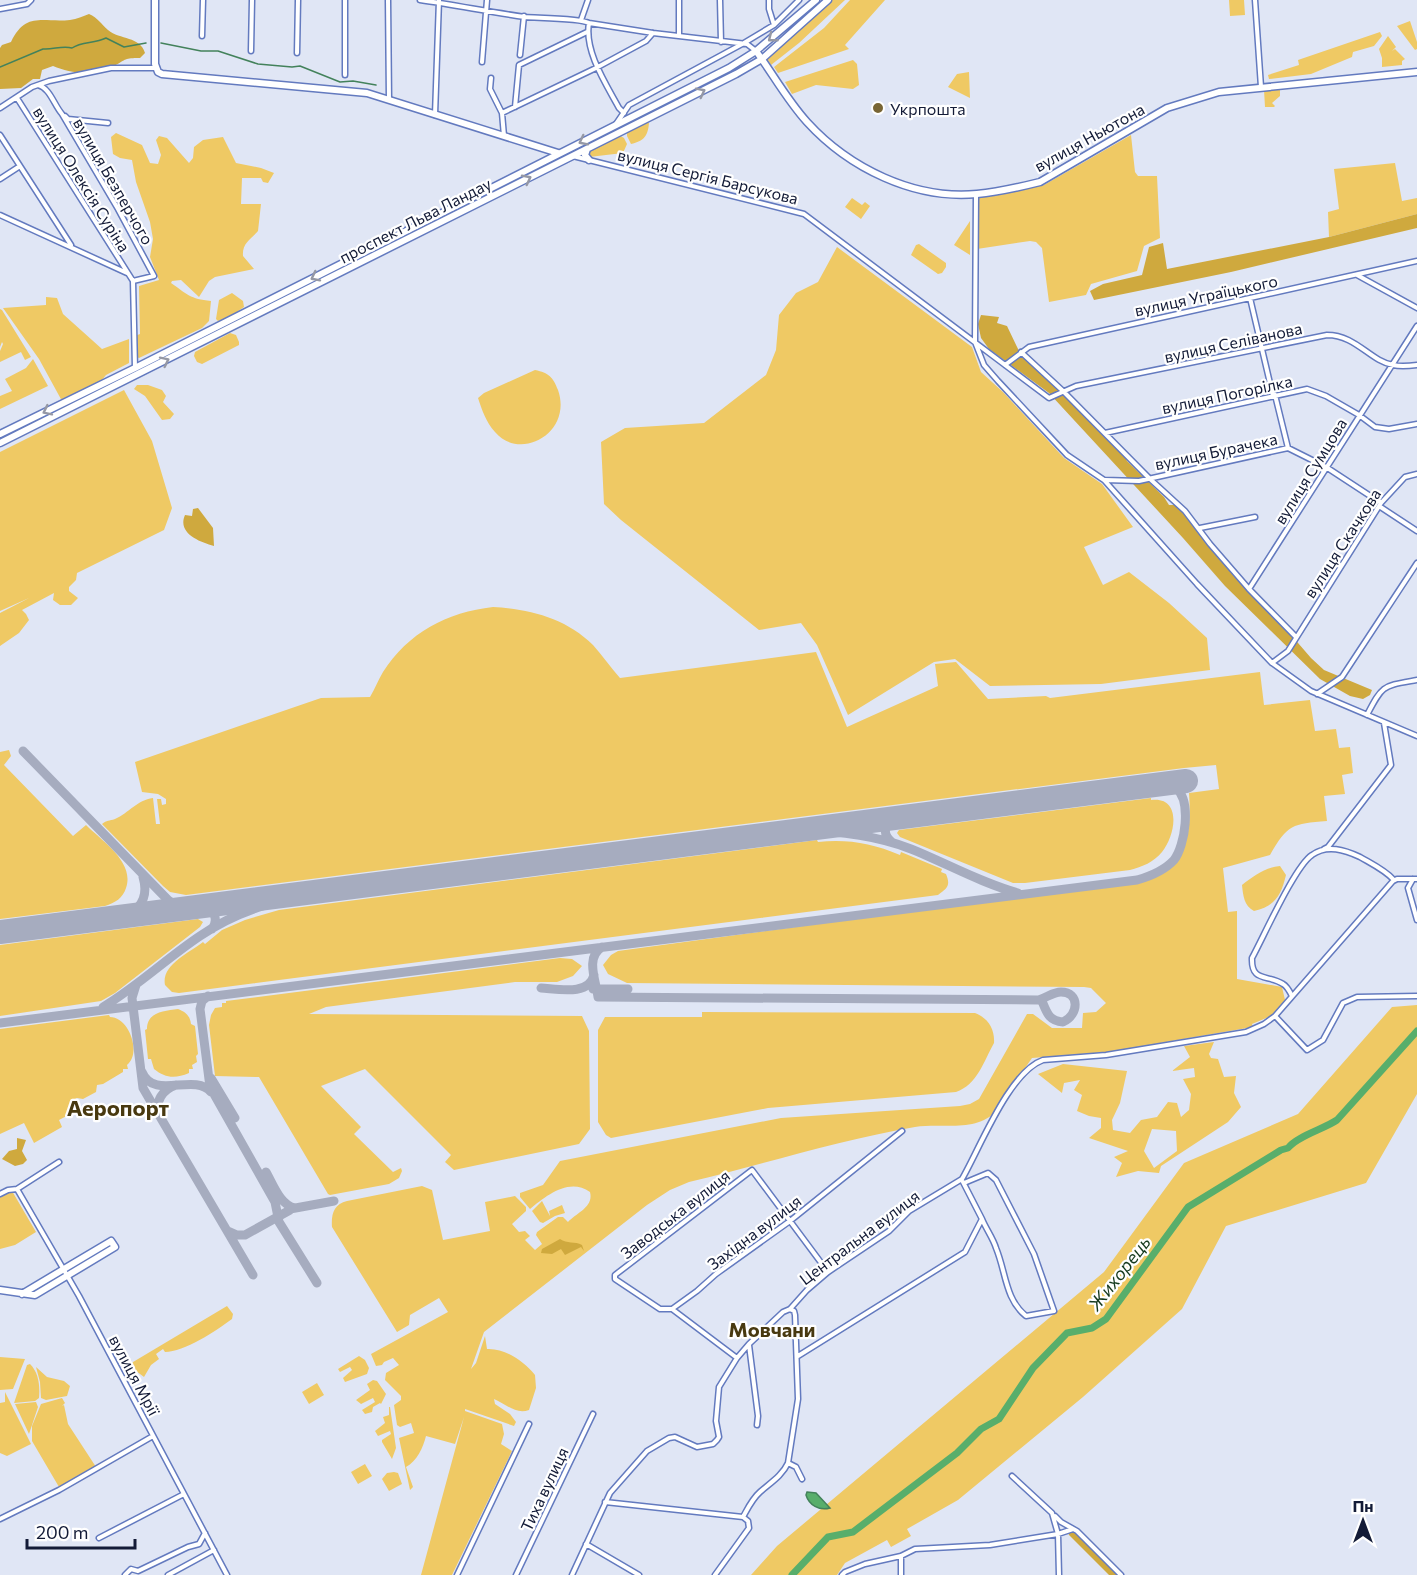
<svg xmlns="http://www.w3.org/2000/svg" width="1417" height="1575" font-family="Commissioner,sans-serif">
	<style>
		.green { fill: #efc964; fill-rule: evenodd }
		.forest { fill: #cfa93e }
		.water { fill: #58ae6b; stroke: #43825b; stroke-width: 1.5 }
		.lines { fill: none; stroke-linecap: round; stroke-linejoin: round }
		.stream { stroke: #43825b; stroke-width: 1.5 }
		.river { stroke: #58ae6b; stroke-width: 7 }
		.taxiway { stroke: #a6acbf; stroke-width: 9 }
		.runway { stroke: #a6acbf; stroke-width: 24 }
		.street-casing { stroke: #637abf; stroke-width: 7 }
		.secondary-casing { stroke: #637abf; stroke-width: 9 }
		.primary-casing { stroke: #637abf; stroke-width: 9 }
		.street { stroke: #fff; stroke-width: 4 }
		.secondary { stroke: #fff; stroke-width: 6 }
		.primary { stroke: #fff; stroke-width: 6 }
		.oneway { stroke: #9598a5 }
		.poi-dot { fill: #786534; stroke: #fff; stroke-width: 2 }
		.labels { text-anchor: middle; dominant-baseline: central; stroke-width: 4.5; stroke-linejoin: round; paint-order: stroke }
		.poi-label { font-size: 16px; fill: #131b37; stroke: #fff; text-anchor: start }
		.street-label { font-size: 16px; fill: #131b37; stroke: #fff }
		.water-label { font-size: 18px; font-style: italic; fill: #15391d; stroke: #fff }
		.quarter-label { font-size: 20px; font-weight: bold; fill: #483910; stroke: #fff }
		.district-label { font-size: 22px; font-weight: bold; fill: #483910; stroke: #fff }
	</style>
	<rect width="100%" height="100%" fill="#e0e6f5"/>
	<!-- green -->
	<path class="green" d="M830 0H845L799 43 771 65 766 57 816 15Z
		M850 0H885L845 45 849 49 778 73 774 67 824 28Z
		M1229 0H1244L1245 15 1230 16Z
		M1410 21 1417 42V49L1415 50 1397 26Z
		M1380 32 1382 36 1374 46 1353 52 1352 57 1311 74 1269 79 1268 75 1299 65 1298 60Z
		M1388 36 1396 47 1392 51 1395 49 1405 59 1402 61V65L1382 67V58L1379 49Z
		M853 60 857 64 859 85 853 89 816 85 792 94 785 82Z
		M746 63 731 73 576 151 575 149Z
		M969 72 970 98 948 87 957 74Z
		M1280 89V96L1272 103 1275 106 1274 107H1265L1264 90Z
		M644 123H649C648 136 644 141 631 144L627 136V131Z
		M116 133 142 145 150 163 158 164 161 155 156 140 159 136 167 138 189 163 193 158 194 147 203 140 223 137 236 163 261 168 274 173 268 183 263 182 261 178H242L241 204H261L258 231C250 240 242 243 243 256L254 269 215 277 209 281 199 297 181 280 172 281 171 283C187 294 190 299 211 301L209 321 202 328 139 358 135 356V336L140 334 139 286 159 280 150 257 153 239 150 222 136 182 132 160 120 158 113 154 111 137Z
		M619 135 624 138 627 144 623 153 589 157 587 151Z
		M1131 135 1135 172 1138 176H1157L1160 238 1144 246 1137 271 1091 284 1086 295 1049 302 1042 248 1036 242 1030 241 977 249V198L1044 185Z
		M1395 163 1402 201 1417 198V214L1329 237 1328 212 1339 209 1334 169Z
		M490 193 196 343 195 342Z
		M852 198 862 205 865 202 870 206 861 219 845 207Z
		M970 221V255L954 245Z
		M919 244 946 263V267L942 273 938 274 911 255 916 245Z
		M837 247 972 347 981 372 1003 392 1064 458 1102 484 1133 527 1084 547 1103 585 1129 572 1169 603 1207 638 1210 670 1101 684 990 686 955 659 934 662 848 715 817 645 801 623 759 630 621 520 604 504 601 442 625 428 704 423 766 375 776 350 779 315 796 293 818 282Z
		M232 293 243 301 244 307 228 318 218 321 216 319 219 300Z
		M46 297 57 298 63 314 102 349 129 339V363L106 375 101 381 62 401 39 359 3 308 46 305Z
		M0 309 2 310 31 357 25 360 21 352 0 362V351L3 344 2 342 0 347Z
		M230 333 236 335 239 342V345L202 364 197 362 194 356 195 352Z
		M33 359 48 386 0 409V396L12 391 5 379 26 368Z
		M535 370C549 373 553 377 558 390 573 433 520 462 495 432 486 422 482 410 478 398L484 393Z
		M137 385H148L162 390 166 396 163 402 174 414 170 419 162 420 145 396 134 389Z
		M124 390 152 441 172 508 164 530 77 573 76 580 69 587V591L78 598 71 605H60L53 600 54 593 22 610 26 614 29 620 19 633 0 646V613L29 598 0 611V452Z
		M493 607C529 609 566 618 593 645 602 655 611 668 620 678L816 652 847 727 938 686 935 664 956 662 988 699 1046 696 1050 698 1260 672 1264 705 1310 700 1315 731 1336 729 1339 748 1350 747 1353 773 1342 775 1345 794 1324 796 1327 821C1292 824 1288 824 1270 855L1223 868 1228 912 1237 911V979L1282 987 1285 1000 1271 1016 1252 1024 1253 1027 1108 1052 1032 1058 994 1113C975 1132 940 1123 915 1127 840 1140 764 1164 689 1182L670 1190 647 1205 484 1332 471 1369 476 1363 485 1336 487 1349C505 1348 524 1361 535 1375L536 1388 529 1410C516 1415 506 1404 494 1399L495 1404 510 1414 516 1422 514 1426 465 1409V1411L502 1424 504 1434 501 1444 512 1451 452 1575H421L464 1417 455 1444 426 1436C423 1448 417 1461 406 1467L413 1487 410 1490 399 1438 414 1433 411 1423 400 1427 397 1425 394 1405 401 1400V1396L385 1380 386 1373 399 1365 393 1358 384 1362 382 1365 376 1366 371 1354 448 1312 439 1298 410 1315 409 1325 397 1332 332 1227C331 1214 334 1204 347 1201L422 1186 432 1190 443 1240 490 1231 485 1202 515 1196 526 1207V1211L512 1224 519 1232 525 1231 530 1236 525 1240 535 1250 542 1244 536 1235 537 1232 558 1217H563L568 1222C576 1213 594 1207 590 1192 569 1177 546 1196 530 1209L520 1197V1193L543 1185 560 1161 781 1118 960 1106 970 1104 979 1099 1027 1014H1033L1052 1028H1082L1083 1013 1096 1012 1106 1003 1091 988 1084 987 627 983 608 974 603 965 611 955 618 951 1144 880C1187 860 1192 837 1189 793L1219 789 1216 765 1184 768 186 895 170 892 163 886 102 824C107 820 109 821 115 819 129 813 137 800 153 798L156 824H160L157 799H161L162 805 166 804V799L158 794 142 792 135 762 321 698 370 697C375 689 378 680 383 672 408 633 447 612 493 607Z
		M9 750 11 756 4 765 73 836 86 825C102 841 135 862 126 888 123 898 115 903 105 906L0 919V752Z
		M1151 798V800C1182 796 1176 835 1162 852 1154 862 1142 867 1130 870L1025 883H1013L900 837 897 833 899 830Z
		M817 840 818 842C847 839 872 843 900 855L901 852 942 869 941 872 946 874C951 886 947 888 938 895L179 993 172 992 165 985C161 965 189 953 203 942L205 944 222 930 245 920 279 910Z
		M1280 866 1286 875C1281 896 1275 906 1254 911 1244 906 1243 895 1242 885 1253 876 1266 867 1280 866Z
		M198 919 203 922 200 927 115 993 101 1001 0 1016V945Z
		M560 958 572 959 582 966 573 976 557 982H515L326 1007 309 1014 582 1016 589 1031 590 1129 579 1144 454 1170 445 1162 451 1155 365 1069 321 1086 361 1127 354 1134 393 1172 401 1168 402 1171 399 1178 389 1184 330 1195 328 1194 259 1077 215 1076 209 1025 211 1015 215 1008 222 1007V1003H226V1001Z
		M1417 1005V1094L1366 1183 1226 1226 1182 1309 1083 1397 958 1500 907 1529 911 1536 891 1547 887 1540 845 1563 837 1575H751L777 1546 1104 1272 1184 1163 1298 1114 1392 1007Z
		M178 1009C185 1012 190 1015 191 1024L195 1026 198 1054 196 1056 197 1062 192 1065 193 1069H189V1073C175 1079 165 1078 154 1069L151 1059H148L145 1030 147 1029C147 1012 164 1011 178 1009Z
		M702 1012 975 1013C988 1018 995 1029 994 1043 984 1061 977 1085 956 1092L768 1108 611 1138 606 1135 598 1122V1030L605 1017H702Z
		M109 1015 110 1017C129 1017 142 1053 127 1065L128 1069H123V1072L103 1084 97 1085 96 1092 83 1099 77 1098 71 1101 76 1111 59 1120 62 1127 34 1143 24 1123 0 1134V1029Z
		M1214 1042 1209 1054 1211 1058 1218 1059 1224 1077 1236 1076 1234 1093 1241 1107 1228 1122 1161 1166 1159 1173 1138 1171 1116 1177 1122 1163 1114 1157 1128 1151 1089 1138 1101 1128V1118L1089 1116 1077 1111 1082 1095 1074 1090 1080 1080 1064 1083 1062 1093 1038 1074 1063 1064 1127 1071 1120 1103 1112 1120 1113 1130 1130 1133 1141 1120 1157 1117 1168 1102 1177 1103 1181 1117 1189 1110 1191 1094 1183 1079 1195 1077 1194 1068 1172 1071 1190 1057 1184 1046ZM1152 1129 1176 1131 1177 1151 1154 1168 1144 1151Z
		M12 1191 36 1232 15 1245 0 1249V1196Z
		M542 1201 550 1216 549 1211 562 1205 565 1213 555 1216 543 1223 540 1222 532 1211Z
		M227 1306 233 1314 232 1319C216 1331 184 1352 165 1352L163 1349 156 1354 159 1359 151 1365 144 1377 128 1365Z
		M359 1356 365 1360 369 1368 367 1374 345 1382 343 1378 352 1370 350 1367 340 1372 338 1369Z
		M0 1357 25 1359 13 1389 0 1390Z
		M30 1364C39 1373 40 1386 39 1398L35 1401 14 1403 27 1365Z
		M36 1367 47 1377 64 1381 70 1386 67 1396 46 1400 41 1398 40 1382Z
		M373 1380 377 1381 386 1394 381 1404 380 1403 373 1407 372 1412 365 1414 362 1410 375 1402 373 1398 361 1404 356 1400 370 1390 367 1384Z
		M317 1383 324 1395 309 1404 302 1392Z
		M5 1392 31 1444 7 1456 0 1453V1403L5 1402Z
		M62 1398 65 1403 62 1406 64 1405 68 1424 96 1467 59 1487 32 1441V1426L41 1404Z
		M36 1402 38 1407 29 1434 15 1404Z
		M389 1407H390L396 1448 392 1459 382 1442V1440L391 1434 390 1431 378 1436 375 1431 385 1423 383 1417 389 1415Z
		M365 1464 372 1476 358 1484 351 1472Z
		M394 1472 398 1473 402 1484 389 1491 382 1479 387 1473Z"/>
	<!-- forest -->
	<path class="forest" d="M89 14C98 18 101 24 108 30 120 40 140 36 145 53L140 58C124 58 127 59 114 66 94 76 72 74 53 66L42 70 40 79H33L21 88 0 89V48L2 45 11 42C26 11 43 23 70 20 77 19 83 16 89 14Z
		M1417 214V228L1231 272 1094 300 1090 291 1103 284 1142 275 1149 247 1163 243 1167 269 1329 237Z
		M981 315 999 317 997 323 1007 326 1019 351 1046 375 1124 455 1127 461 1164 497 1169 505H1175L1196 525 1311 658 1324 670 1372 690 1370 695 1363 699 1350 696 1320 679 1225 586 1183 538 1049 393 989 349 981 338 978 324Z
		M198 508 213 528 214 546C199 542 177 533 185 515L192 516 193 509Z
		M17 1138 26 1140 22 1151 27 1160 23 1164 15 1166 2 1159 9 1151 17 1149Z
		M560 1239C567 1244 575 1241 582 1245L584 1251 581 1247 565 1255 561 1249 552 1254 541 1253 542 1249Z
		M1066 1527 1072 1529 1118 1575H1109L1069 1535Z"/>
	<!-- water -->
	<path class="water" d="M807 1492 816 1493 830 1508C819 1511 809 1505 806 1495Z"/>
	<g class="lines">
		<!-- stream -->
		<path class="stream" d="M161 43 201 51H218L258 64 292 67 300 66 340 82 353 81 376 85
			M0 67 43 49C53 50 62 45 72 48 82 41 94 44 106 38L124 47 146 43"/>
		<!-- river -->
		<path class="river" d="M792 1575 828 1537 853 1532 957 1453 981 1429 999 1419 1033 1368 1067 1333 1092 1328 1106 1319 1188 1207 1281 1150 1288 1148C1297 1136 1324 1129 1337 1120L1417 1031"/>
		<!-- taxiway -->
		<path class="taxiway" d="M23 751 168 900 175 905 186 908
			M789 831C830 830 872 834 911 849 946 863 981 883 1018 893
			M893 843C881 834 884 824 896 818
			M203 906C214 908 219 920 212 929
			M130 915C143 905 148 894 143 877
			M602 947C585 957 596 981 598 997L1038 1000 1042 1001C1047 1013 1049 1021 1063 1022 1079 1015 1080 992 1061 992 1053 992 1046 998 1038 1000
			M136 985 132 998 143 1088 157 1112
			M541 988C558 989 589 996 594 975
			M593 989H628
			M208 996 202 1001 200 1009 210 1087 275 1202 279 1222 317 1283
			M103 1007C138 986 167 958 200 936 238 910 276 901 320 891
			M0 1023 1137 880C1151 876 1164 871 1174 860 1185 846 1192 801 1176 788 1171 784 1164 784 1158 784
			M142 1072C154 1101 194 1072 211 1092
			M211 1078 235 1118
			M176 1085C162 1090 155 1101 159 1115L253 1275
			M266 1172C273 1184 280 1205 295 1208
			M290 1209 334 1201
			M228 1231 237 1235H245L290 1210"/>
		<!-- runway -->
		<path class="runway" d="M0 932 1186 781"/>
		<defs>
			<path id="street" d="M388 0 389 100
				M420 0C455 5 490 12 525 17 539 18 581 18 589 23L653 33 747 44 756 51
				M679 0V36
				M720 0 721 42
				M769 0V9L774 25
				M1255 0 1261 87
				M0 9 27 4 31 0
				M581 20 588 0
				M589 23C584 51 606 84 619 108L624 113
				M202 36 203 0
				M251 51 252 0
				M297 53 298 0
				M520 55 524 16
				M482 62 487 0
				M345 75V0
				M491 78 490 89 502 113 504 136
				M38 85C50 88 54 105 62 114L118 209 154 276 133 281
				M17 98 133 281 135 368
				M515 107 519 65 587 32
				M0 108 32 87 49 81 111 68H156
				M502 113 596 68 646 41 653 33
				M435 115 439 0
				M65 116 68 119 108 123
				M616 124 629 105 744 43 774 25 799 0
				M0 135 71 245
				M573 156 804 214 1049 398 1076 386 1327 335C1356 335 1370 361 1393 365 1401 367 1409 366 1417 365
				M0 179 20 166
				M976 194 975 342 984 365 998 381 1067 455 1104 480 1197 584 1272 663 1311 691 1417 736
				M0 215 127 273
				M1357 275 1417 308
				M1250 298 1273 396
				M1021 352 1063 391 1149 478 1185 511 1210 544 1249 589 1296 637
				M1005 365 1029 347 1417 261
				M1275 395 1288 448
				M1105 433 1307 389 1326 396 1359 415 1375 427 1389 429 1417 424
				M1105 480 1139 481 1288 448 1326 467 1381 503
				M1379 506 1417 531
				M1200 528 1255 517
				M1249 589 1417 326
				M1272 663 1288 651 1381 503 1405 477 1417 474
				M1317 694 1342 677 1417 563
				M1367 715C1383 684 1383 686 1417 680
				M1324 849 1328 847 1391 765 1384 723
				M1413 879 1408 888 1417 920
				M1292 996C1290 992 1287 986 1283 984 1268 974 1251 983 1252 958 1264 936 1295 866 1312 855 1327 844 1345 850 1360 857 1372 864 1385 870 1394 880
				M1275 1016 1307 1050 1323 1040 1343 1003 1357 997 1417 996
				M962 1179C980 1148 1009 1072 1043 1060L1106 1055 1246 1032 1264 1024 1275 1016 1393 881 1397 879H1417
				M964 1183 988 1173 996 1180 1034 1254 1054 1311 1026 1316C1005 1299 1006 1272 996 1248 993 1238 986 1229 982 1219
				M17 1189 79 1296 227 1575
				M0 1194 8 1190 17 1189 59 1162
				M828 1272 752 1170 615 1275V1279L660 1309H672L697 1291 716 1274 790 1221 902 1131
				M672 1309 737 1358
				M749 1345 758 1416 757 1425
				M798 1356 965 1252 982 1219 963 1182
				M788 1463 796 1467 802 1479
				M1012 1476 1052 1513 1058 1534 1059 1575
				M605 1502 743 1517
				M1055 1516 1061 1522 1077 1531 1121 1575
				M743 1517C748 1508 752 1499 760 1492 770 1483 782 1476 788 1463L798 1399 795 1315 794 1311 790 1309
				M0 1519 59 1490 153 1436
				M99 1538 184 1494
				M586 1544 639 1575
				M125 1575 131 1569 138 1571 188 1547 199 1544 205 1533
				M168 1575 214 1550
				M457 1575 529 1424
				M516 1575 593 1414
				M572 1575 610 1493 647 1451 669 1438 675 1437 697 1447 713 1444 717 1440 719 1437 716 1421 719 1387 737 1358 749 1344 783 1312 790 1309 807 1290 828 1272 889 1231 909 1211 962 1179
				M715 1575 749 1528 748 1521 743 1517
				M842 1575 845 1572 865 1564 901 1556 915 1549 990 1545 1058 1534 1073 1529
				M901 1575V1556"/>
			<path id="secondary" d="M155 0V64L158 72 162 74 367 93 558 153
				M756 51C773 74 787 100 807 122 849 168 914 200 977 194 999 192 1020 187 1040 182L1167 108 1219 92 1417 72"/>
			<path id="primary" d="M587 149 585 155 589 160
				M0 434 135 368 729 68 756 51 816 0
				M0 443 736 74 762 59 828 0
				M0 1290 35 1295 115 1247 111 1241 22 1294"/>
		</defs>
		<!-- street casing -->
		<use href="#street" class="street-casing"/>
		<!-- secondary casing -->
		<use href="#secondary" class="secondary-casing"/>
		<!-- primary casing -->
		<use href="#primary" class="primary-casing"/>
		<!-- street -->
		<use href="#street" class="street"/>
		<!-- secondary -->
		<use href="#secondary" class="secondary"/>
		<!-- primary -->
		<use href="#primary" class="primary"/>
	</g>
	<!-- one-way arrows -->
	<defs><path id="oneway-chevron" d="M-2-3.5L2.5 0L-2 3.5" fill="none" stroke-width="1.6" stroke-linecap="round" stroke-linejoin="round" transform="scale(1.5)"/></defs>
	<g class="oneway">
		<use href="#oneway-chevron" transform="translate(772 38) rotate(142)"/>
		<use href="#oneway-chevron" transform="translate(701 92) rotate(-27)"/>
		<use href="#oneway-chevron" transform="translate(583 141) rotate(153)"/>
		<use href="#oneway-chevron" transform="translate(527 179) rotate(-27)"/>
		<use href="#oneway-chevron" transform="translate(315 277) rotate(153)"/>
		<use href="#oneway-chevron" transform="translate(165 361) rotate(-26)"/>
		<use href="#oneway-chevron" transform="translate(47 411) rotate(154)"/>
	</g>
	<!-- markers -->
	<circle class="poi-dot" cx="878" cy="108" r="6"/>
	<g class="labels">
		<!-- poi labels -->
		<g class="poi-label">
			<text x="890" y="108">Укрпошта</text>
		</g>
		<!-- street labels -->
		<g class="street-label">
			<text transform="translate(1089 137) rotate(-29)">вулиця Ньютона</text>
			<text transform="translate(708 176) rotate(14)">вулиця Сергія Барсукова</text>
			<text transform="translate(82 179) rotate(58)">вулиця Олексія Суріна</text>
			<text transform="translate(114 181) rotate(60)">вулиця Безперчого</text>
			<text transform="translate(415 220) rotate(-27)">проспект Льва Ландау</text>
			<text transform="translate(1206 295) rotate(-12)">вулиця Уграїцького</text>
			<text transform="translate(1233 342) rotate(-12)">вулиця Селіванова</text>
			<text transform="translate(1227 394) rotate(-12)">вулиця Погорілка</text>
			<text transform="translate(1216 451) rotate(-12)">вулиця Бурачека</text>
			<text transform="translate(1310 471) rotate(-58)">вулиця Сумцова</text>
			<text transform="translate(1342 543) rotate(-57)">вулиця Скачкова</text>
			<text transform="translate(675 1214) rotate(-38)">Заводська вулиця</text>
			<text transform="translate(754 1232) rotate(-37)">Західна вулиця</text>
			<text transform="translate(859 1237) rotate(-37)">Центральна вулиця</text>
			<text transform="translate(135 1375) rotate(62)">вулиця Мрії</text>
			<text transform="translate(544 1489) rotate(-65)">Тиха вулиця</text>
		</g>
		<!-- water labels -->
		<g class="water-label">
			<text transform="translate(1119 1273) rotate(-52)">Жихорець</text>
		</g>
		<!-- quarter labels -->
		<g class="quarter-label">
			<text x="772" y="1329">Мовчани</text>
		</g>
		<!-- district labels -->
		<g class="district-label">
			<text x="118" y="1107">Аеропорт</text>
		</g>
	</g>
	<!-- north arrow -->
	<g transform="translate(1363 1521)" stroke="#ffffff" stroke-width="4.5" paint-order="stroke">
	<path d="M0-4.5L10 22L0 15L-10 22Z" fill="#131b37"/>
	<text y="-9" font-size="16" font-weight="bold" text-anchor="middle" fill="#131b37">Пн</text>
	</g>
	<!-- scale -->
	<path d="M27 1539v9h108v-9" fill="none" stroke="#131b37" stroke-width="3"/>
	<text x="36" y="1539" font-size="18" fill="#131b37" stroke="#ffffff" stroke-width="4.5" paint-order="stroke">200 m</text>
</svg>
